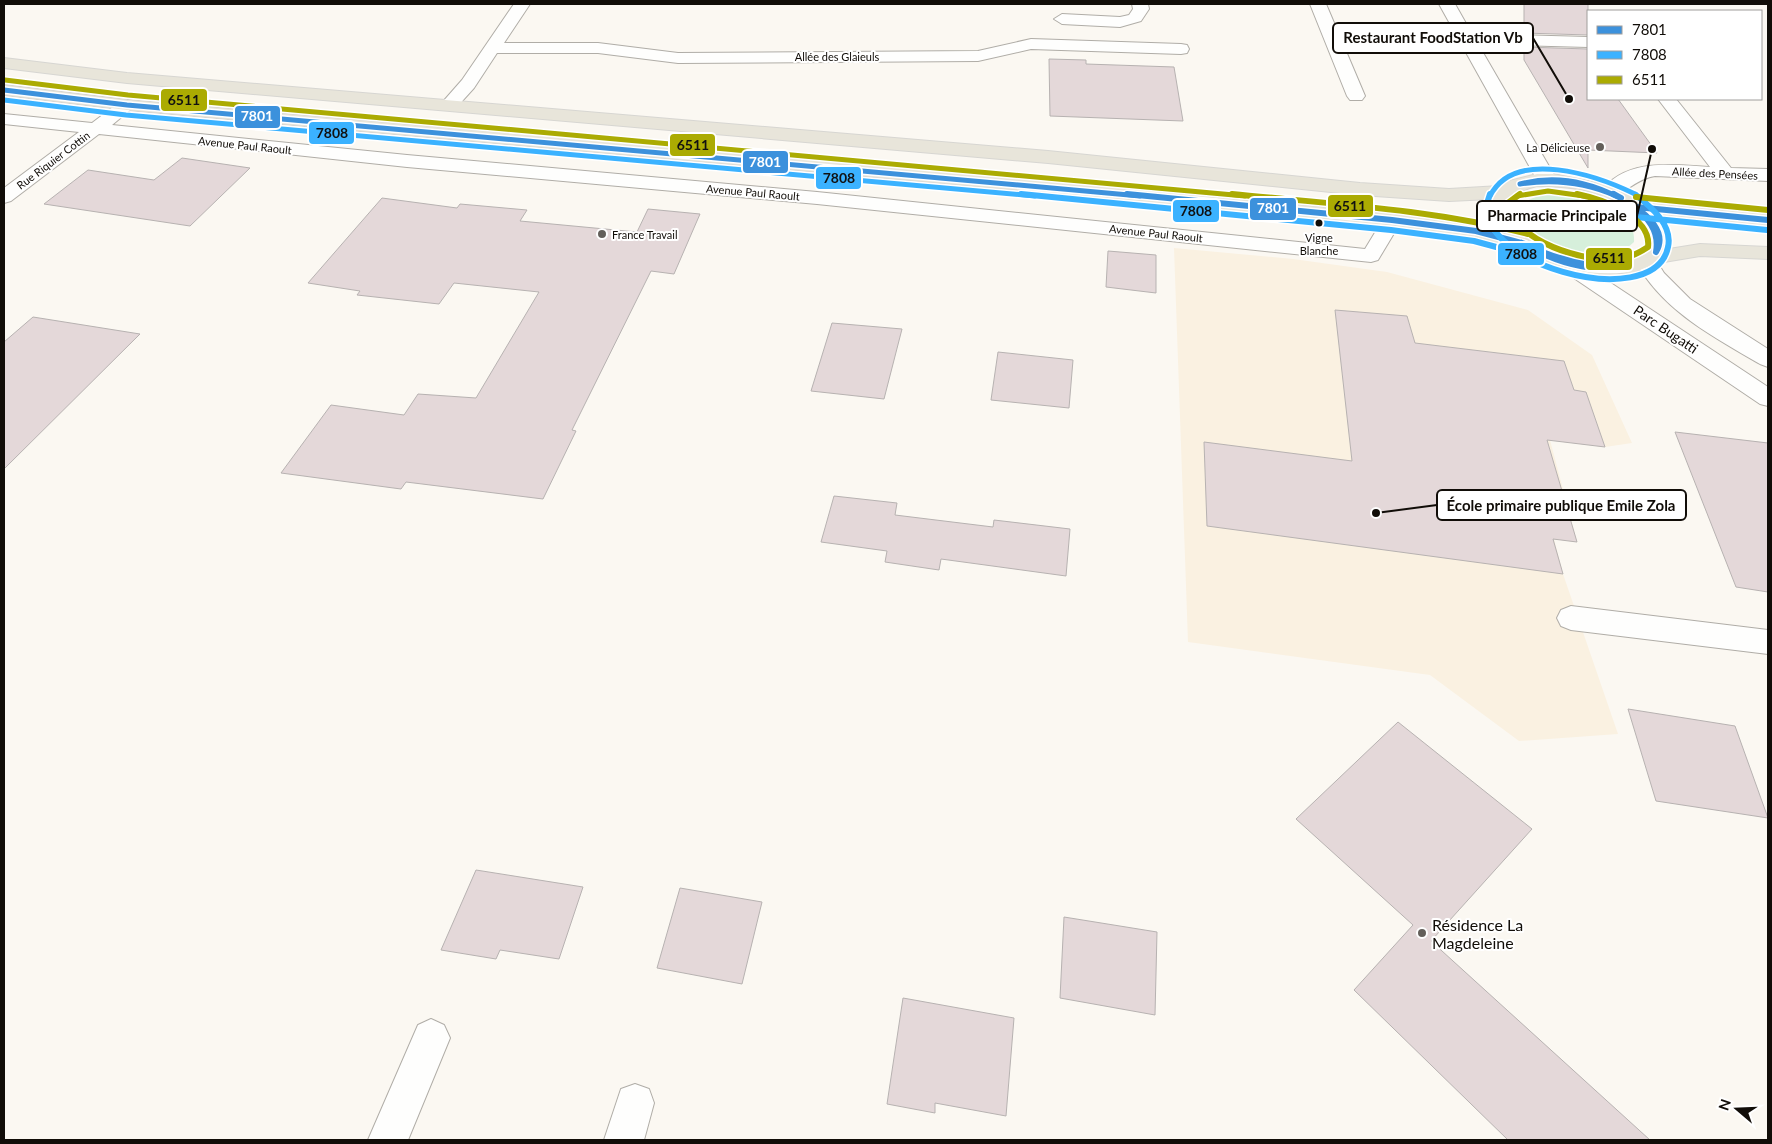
<svg xmlns="http://www.w3.org/2000/svg" width="1772" height="1144" font-family="Lato,sans-serif">
	<style>
		.built { fill: #faf1e1 }
		.green { fill: #d6efdb }
		.building { fill: #e4d8d9; stroke: #b7b2b1 }
		.lines { fill: none; stroke-linecap: round; stroke-linejoin: round }
		.minor-casing { stroke: #b0ada7; stroke-width: 2 }
		.major-casing { stroke: #d7d6d2; stroke-width: 2 }
		.minor { fill: #fefefd; fill-rule: evenodd }
		.major { fill: #e8e5da; fill-rule: evenodd }
		.bus-1-far1-casing { stroke: #fff; stroke-width: 8 }
		.bus-1-casing { stroke: #fff; stroke-width: 9 }
		.bus-2-far1-casing { stroke: #fff; stroke-width: 8 }
		.bus-2-casing { stroke: #fff; stroke-width: 9 }
		.bus-3-far1-casing { stroke: #fff; stroke-width: 8 }
		.bus-3-casing { stroke: #fff; stroke-width: 9 }
		.bus-1-far1 { stroke: #3c91dc; stroke-width: 5 }
		.bus-1 { stroke: #3c91dc; stroke-width: 6 }
		.bus-2-far1 { stroke: #3bb2ff; stroke-width: 5 }
		.bus-2 { stroke: #3bb2ff; stroke-width: 6 }
		.bus-3-far1 { stroke: #abab02; stroke-width: 5 }
		.bus-3 { stroke: #abab02; stroke-width: 6 }
		.poi-dot { fill: #635f5a; stroke: #fff; stroke-width: 2 }
		.bus-dot { fill: #110d08; stroke: #fff; stroke-width: 2 }
		.labels { text-anchor: middle; dominant-baseline: central; stroke-width: 4; stroke-linejoin: round; paint-order: stroke }
		.far-street-label { font-size: 11px; fill: #110d08; stroke: #fff }
		.far-poi-label { font-size: 11px; fill: #110d08; stroke: #fff; text-anchor: end }
		.far-bus-label { font-size: 11px; fill: #110d08; stroke: #fff }
		.street-label { font-size: 14px; fill: #110d08; stroke: #fff }
		.near-poi-label { font-size: 16px; fill: #110d08; stroke: #fff; text-anchor: start }
		.leader { fill: none; stroke: #110d08; stroke-width: 2 }
		.callout-dot { fill: #110d08; stroke: #fff; stroke-width: 2 }
		.callout { fill: #fff; stroke: #110d08; stroke-width: 2 }
		.callout-label { font-size: 15px; text-anchor: middle; font-weight: bold; fill: #110d08 }
		.line-badge { stroke: #fff; stroke-width: 2 }
		.badge-label { font-size: 14px; text-anchor: middle; font-weight: bold; fill: #fff }
		.pale-badge-label { font-size: 14px; text-anchor: middle; font-weight: bold; fill: #111 }
	</style>
	<rect width="100%" height="100%" fill="#fbf8f2"/>
	<!-- built -->
	<path class="built" d="M1174 248 1293 259 1387 272 1528 310 1592 355 1632 443 1605 447 1550 440 1577 542 1554 539 1563 574 1618 734 1519 741 1430 675 1188 642Z"/>
	<!-- green -->
	<path class="green" d="M1561 193C1588 197 1636 207 1634 242 1587 288 1456 198 1561 193Z"/>
	<!-- building -->
	<path class="building" d="M1524 4H1588V35L1524 33Z
		M1524 47 1588 49V99H1618L1657 153 1588 150V168L1524 60Z
		M1049 59 1086 60V64L1174 67 1183 121 1050 116Z
		M182 158 250 168 190 226 44 204 88 170 154 180Z
		M382 198 457 208 460 204 527 210 520 221 637 232 648 209 700 214 674 274 651 271 572 430 576 431 543 499 406 482 401 489 281 473 331 405 404 415 418 394 476 398 539 292 454 283 439 304 357 295 360 291 308 283Z
		M1108 251 1156 255V293L1106 287Z
		M1335 310 1407 316 1415 343 1564 361 1574 390 1586 392 1605 447 1547 440 1577 542 1553 539 1563 574 1207 526 1204 442 1352 461Z
		M33 317 140 334 4 469V342Z
		M832 323 902 329 884 399 811 391Z
		M998 352 1073 360 1069 408 991 400Z
		M1675 432 1768 443V592L1736 587Z
		M834 496 897 503 895 515 993 527 994 520 1070 529 1066 576 941 559 939 570 885 562 887 551 821 542Z
		M1628 709 1735 726 1768 818 1656 801Z
		M1398 722 1532 829 1431 941 1650 1140H1508L1354 990 1413 925 1296 819Z
		M476 870 583 887 559 959 500 950 496 959 441 950Z
		M680 888 762 902 742 984 657 968Z
		M1064 917 1157 932 1155 1015 1060 998Z
		M903 998 1014 1018 1006 1116 935 1103V1113L887 1104Z"/>
	<g class="lines">
		<defs>
			<path id="minor" d="M514 4H530L504 43H598L678 53 978 51 1031 39 1181 44 1187 45 1189 49 1187 53 1181 54 1031 49 978 61 678 63 598 53H497L474 88 455 109H443L440 105 462 80Z
				M1132 4H1148L1149 9 1141 21 1120 27 1062 24 1054 19 1062 14 1120 17 1129 15 1133 9Z
				M1310 4H1326L1365 96 1362 100H1350L1347 96Z
				M1439 4H1455L1472 34 1588 37V47L1478 44 1557 180 1554 184H1540L1537 180Z
				M1658 99H1676L1731 168 1768 169V181L1655 176C1633 179 1619 201 1603 197L1600 193C1625 157 1673 165 1710 167Z
				M127 100 133 101 136 105 112 125 407 155 817 192 1365 249 1385 216 1392 214 1399 216 1402 220 1378 260 1371 262 817 204 407 167 99 134 11 201 4 203V188L79 132 4 124V114L92 123 121 101Z
				M1563 255 1570 256 1768 387V406L1760 404 1556 266 1552 261 1556 256Z
				M1647 256 1654 257 1664 273 1690 299 1768 349V367L1760 364C1714 337 1663 311 1636 262L1640 257Z
				M1571 606 1768 630V654L1571 630 1561 626 1557 618 1561 610Z
				M431 1019 444 1025 450 1038 408 1140H368L418 1025Z
				M635 1084 649 1089 654 1103 644 1140H604L621 1089Z"/>
			<path id="major" d="M4 58 127 73 1048 151 1360 183 1449 189 1500 186 1509 181 1537 174H1553L1608 185 1640 201 1768 214V226L1684 219 1655 214 1669 233V249L1700 244 1768 247V259L1700 256 1658 263 1632 273 1595 274 1556 266 1519 249 1475 237 1392 226 1039 192 127 110 4 95V85L127 100 1039 180 1392 214 1476 225 1500 231 1489 213 1491 199 1449 201 1360 195 1048 163 127 83 4 68ZM1537 186C1553 186 1568 187 1584 190 1607 196 1660 219 1648 250 1602 296 1445 208 1537 186Z"/>
		</defs>
		<!-- minor casing -->
		<use href="#minor" class="minor-casing"/>
		<!-- major casing -->
		<use href="#major" class="major-casing"/>
		<!-- minor -->
		<use href="#minor" class="minor"/>
		<!-- major -->
		<use href="#major" class="major"/>
		<defs>
			<path id="bus-1-far1" d="M4 90 127 105 1140 196
				M1520 184C1553 175 1586 181 1616 196
				M1520 184C1553 179 1585 182 1616 196"/>
			<path id="bus-1" d="M1127 194 1392 220 1476 231 1525 244
				M1613 194 1621 198
				M1614 194 1621 198
				M1631 204C1647 215 1668 232 1656 252
				M1631 204C1647 217 1660 230 1656 252
				M1636 207 1768 220
				M1522 243C1555 259 1587 268 1624 268
				M1522 243C1554 262 1587 272 1624 268"/>
			<path id="bus-2-far1" d="M4 100 126 115 1035 196
				M1490 196C1515 147 1598 176 1635 194"/>
			<path id="bus-2" d="M1021 194 1391 230 1474 241 1522 254
				M1490 194C1461 262 1654 316 1668 247 1673 225 1651 207 1636 195
				M1636 217 1767 230"/>
			<path id="bus-3-far1" d="M5 80 128 95 1245 196
				M1517 196 1548 191 1584 196"/>
			<path id="bus-3" d="M1232 194C1331 204 1431 209 1528 234
				M1520 194 1508 203C1514 242 1585 263 1620 259 1631 257 1639 253 1648 247 1652 216 1601 199 1577 194
				M1636 197 1768 210"/>
		</defs>
		<!-- bus-1-far1 casing -->
		<use href="#bus-1-far1" class="bus-1-far1-casing"/>
		<!-- bus-1 casing -->
		<use href="#bus-1" class="bus-1-casing"/>
		<!-- bus-2-far1 casing -->
		<use href="#bus-2-far1" class="bus-2-far1-casing"/>
		<!-- bus-2 casing -->
		<use href="#bus-2" class="bus-2-casing"/>
		<!-- bus-3-far1 casing -->
		<use href="#bus-3-far1" class="bus-3-far1-casing"/>
		<!-- bus-3 casing -->
		<use href="#bus-3" class="bus-3-casing"/>
		<!-- bus-1-far1 -->
		<use href="#bus-1-far1" class="bus-1-far1"/>
		<!-- bus-1 -->
		<use href="#bus-1" class="bus-1"/>
		<!-- bus-2-far1 -->
		<use href="#bus-2-far1" class="bus-2-far1"/>
		<!-- bus-2 -->
		<use href="#bus-2" class="bus-2"/>
		<!-- bus-3-far1 -->
		<use href="#bus-3-far1" class="bus-3-far1"/>
		<!-- bus-3 -->
		<use href="#bus-3" class="bus-3"/>
	</g>
	<!-- markers -->
	<g class="poi-dot">
		<circle cx="1600" cy="147" r="5"/>
		<circle cx="602" cy="234" r="5"/>
		<circle cx="1422" cy="933" r="5"/>
	</g>
	<circle class="bus-dot" cx="1319" cy="223" r="4.5"/>
	<g class="labels">
		<!-- far-street labels -->
		<g class="far-street-label">
			<text x="837" y="56">Allée des Glaieuls</text>
			<text transform="translate(245 145) rotate(6)">Avenue Paul Raoult</text>
			<text transform="translate(53 160) rotate(-37)">Rue Riquier Cottin</text>
			<text transform="translate(1715 173) rotate(3)">Allée des Pensées</text>
			<text transform="translate(753 192) rotate(5)">Avenue Paul Raoult</text>
			<text transform="translate(1156 233) rotate(6)">Avenue Paul Raoult</text>
		</g>
		<!-- far-poi labels -->
		<g class="far-poi-label">
			<text x="1590" y="147">La Délicieuse</text>
			<text x="612" y="234" text-anchor="start">France Travail</text>
		</g>
		<!-- far-bus labels -->
		<g class="far-bus-label">
			<text x="1319" y="237">Vigne<tspan x="1319" dy="13">Blanche</tspan></text>
		</g>
		<!-- street labels -->
		<g class="street-label">
			<text transform="translate(1666 329) rotate(34)">Parc Bugatti</text>
		</g>
		<!-- near-poi labels -->
		<g class="near-poi-label">
			<text x="1432" y="924">Résidence La<tspan x="1432" dy="18">Magdeleine</tspan></text>
		</g>
	</g>
	<!-- callouts -->
	<path class="leader" d="M1569 99L1533 38M1652 149L1637 216M1376 513L1437 505"/>
	<g class="callout-dot">
		<circle cx="1569" cy="99" r="5"/>
		<circle cx="1652" cy="149" r="5"/>
		<circle cx="1376" cy="513" r="5"/>
	</g>
	<g class="callout">
		<rect x="1333" y="23" width="200" height="30" rx="5"/>
		<rect x="1477" y="201" width="160" height="30" rx="5"/>
		<rect x="1437" y="490" width="249" height="30" rx="5"/>
	</g>
	<g class="callout-label">
		<text x="1433" y="43">Restaurant FoodStation Vb</text>
		<text x="1557" y="221">Pharmacie Principale</text>
		<text x="1561" y="511">École primaire publique Emile Zola</text>
	</g>
	<g class="line-badge">
		<rect x="160" y="88" width="48" height="24" rx="5" fill="#abab02"/>
		<rect x="234" y="105" width="47" height="24" rx="5" fill="#3c91dc"/>
		<rect x="308" y="121" width="47" height="24" rx="5" fill="#3bb2ff"/>
		<rect x="669" y="133" width="47" height="24" rx="5" fill="#abab02"/>
		<rect x="742" y="150" width="47" height="24" rx="5" fill="#3c91dc"/>
		<rect x="815" y="166" width="47" height="24" rx="5" fill="#3bb2ff"/>
		<rect x="1327" y="194" width="47" height="24" rx="5" fill="#abab02"/>
		<rect x="1249" y="197" width="48" height="24" rx="5" fill="#3c91dc"/>
		<rect x="1172" y="199" width="48" height="24" rx="5" fill="#3bb2ff"/>
		<rect x="1497" y="242" width="48" height="24" rx="5" fill="#3bb2ff"/>
		<rect x="1585" y="247" width="48" height="24" rx="5" fill="#abab02"/>
	</g>
	<g class="badge-label">
		<text x="257" y="121">7801</text>
		<text x="765" y="167">7801</text>
		<text x="1273" y="213">7801</text>
	</g>
	<g class="pale-badge-label">
		<text x="184" y="105">6511</text>
		<text x="332" y="138">7808</text>
		<text x="693" y="150">6511</text>
		<text x="839" y="183">7808</text>
		<text x="1350" y="211">6511</text>
		<text x="1196" y="216">7808</text>
		<text x="1521" y="259">7808</text>
		<text x="1609" y="263">6511</text>
	</g>
	<!-- border -->
	<rect width="1772" height="1144" fill="none" stroke="#110d08" stroke-width="10"/>
	<!-- legend -->
	<rect x="1587" y="10" width="175" height="90" fill="#ffffff" stroke="#a09e9c"/>
	<rect x="1597" y="26" width="25" height="8" fill="#3c91dc" stroke="#a09e9c"/>
	<text x="1632" y="35" font-size="15" fill="#110d08">7801</text>
	<rect x="1597" y="51" width="25" height="8" fill="#3bb2ff" stroke="#a09e9c"/>
	<text x="1632" y="60" font-size="15" fill="#110d08">7808</text>
	<rect x="1597" y="76" width="25" height="8" fill="#abab02" stroke="#a09e9c"/>
	<text x="1632" y="85" font-size="15" fill="#110d08">6511</text>
	<!-- north arrow -->
	<g transform="translate(1737 1109) rotate(289)" stroke="#ffffff" stroke-width="4" paint-order="stroke">
	<path d="M0-4L9 19L0 12L-9 19Z" fill="#110d08"/>
	<text y="-8" font-size="14" font-weight="bold" text-anchor="middle" fill="#110d08">N</text>
	</g>
</svg>
